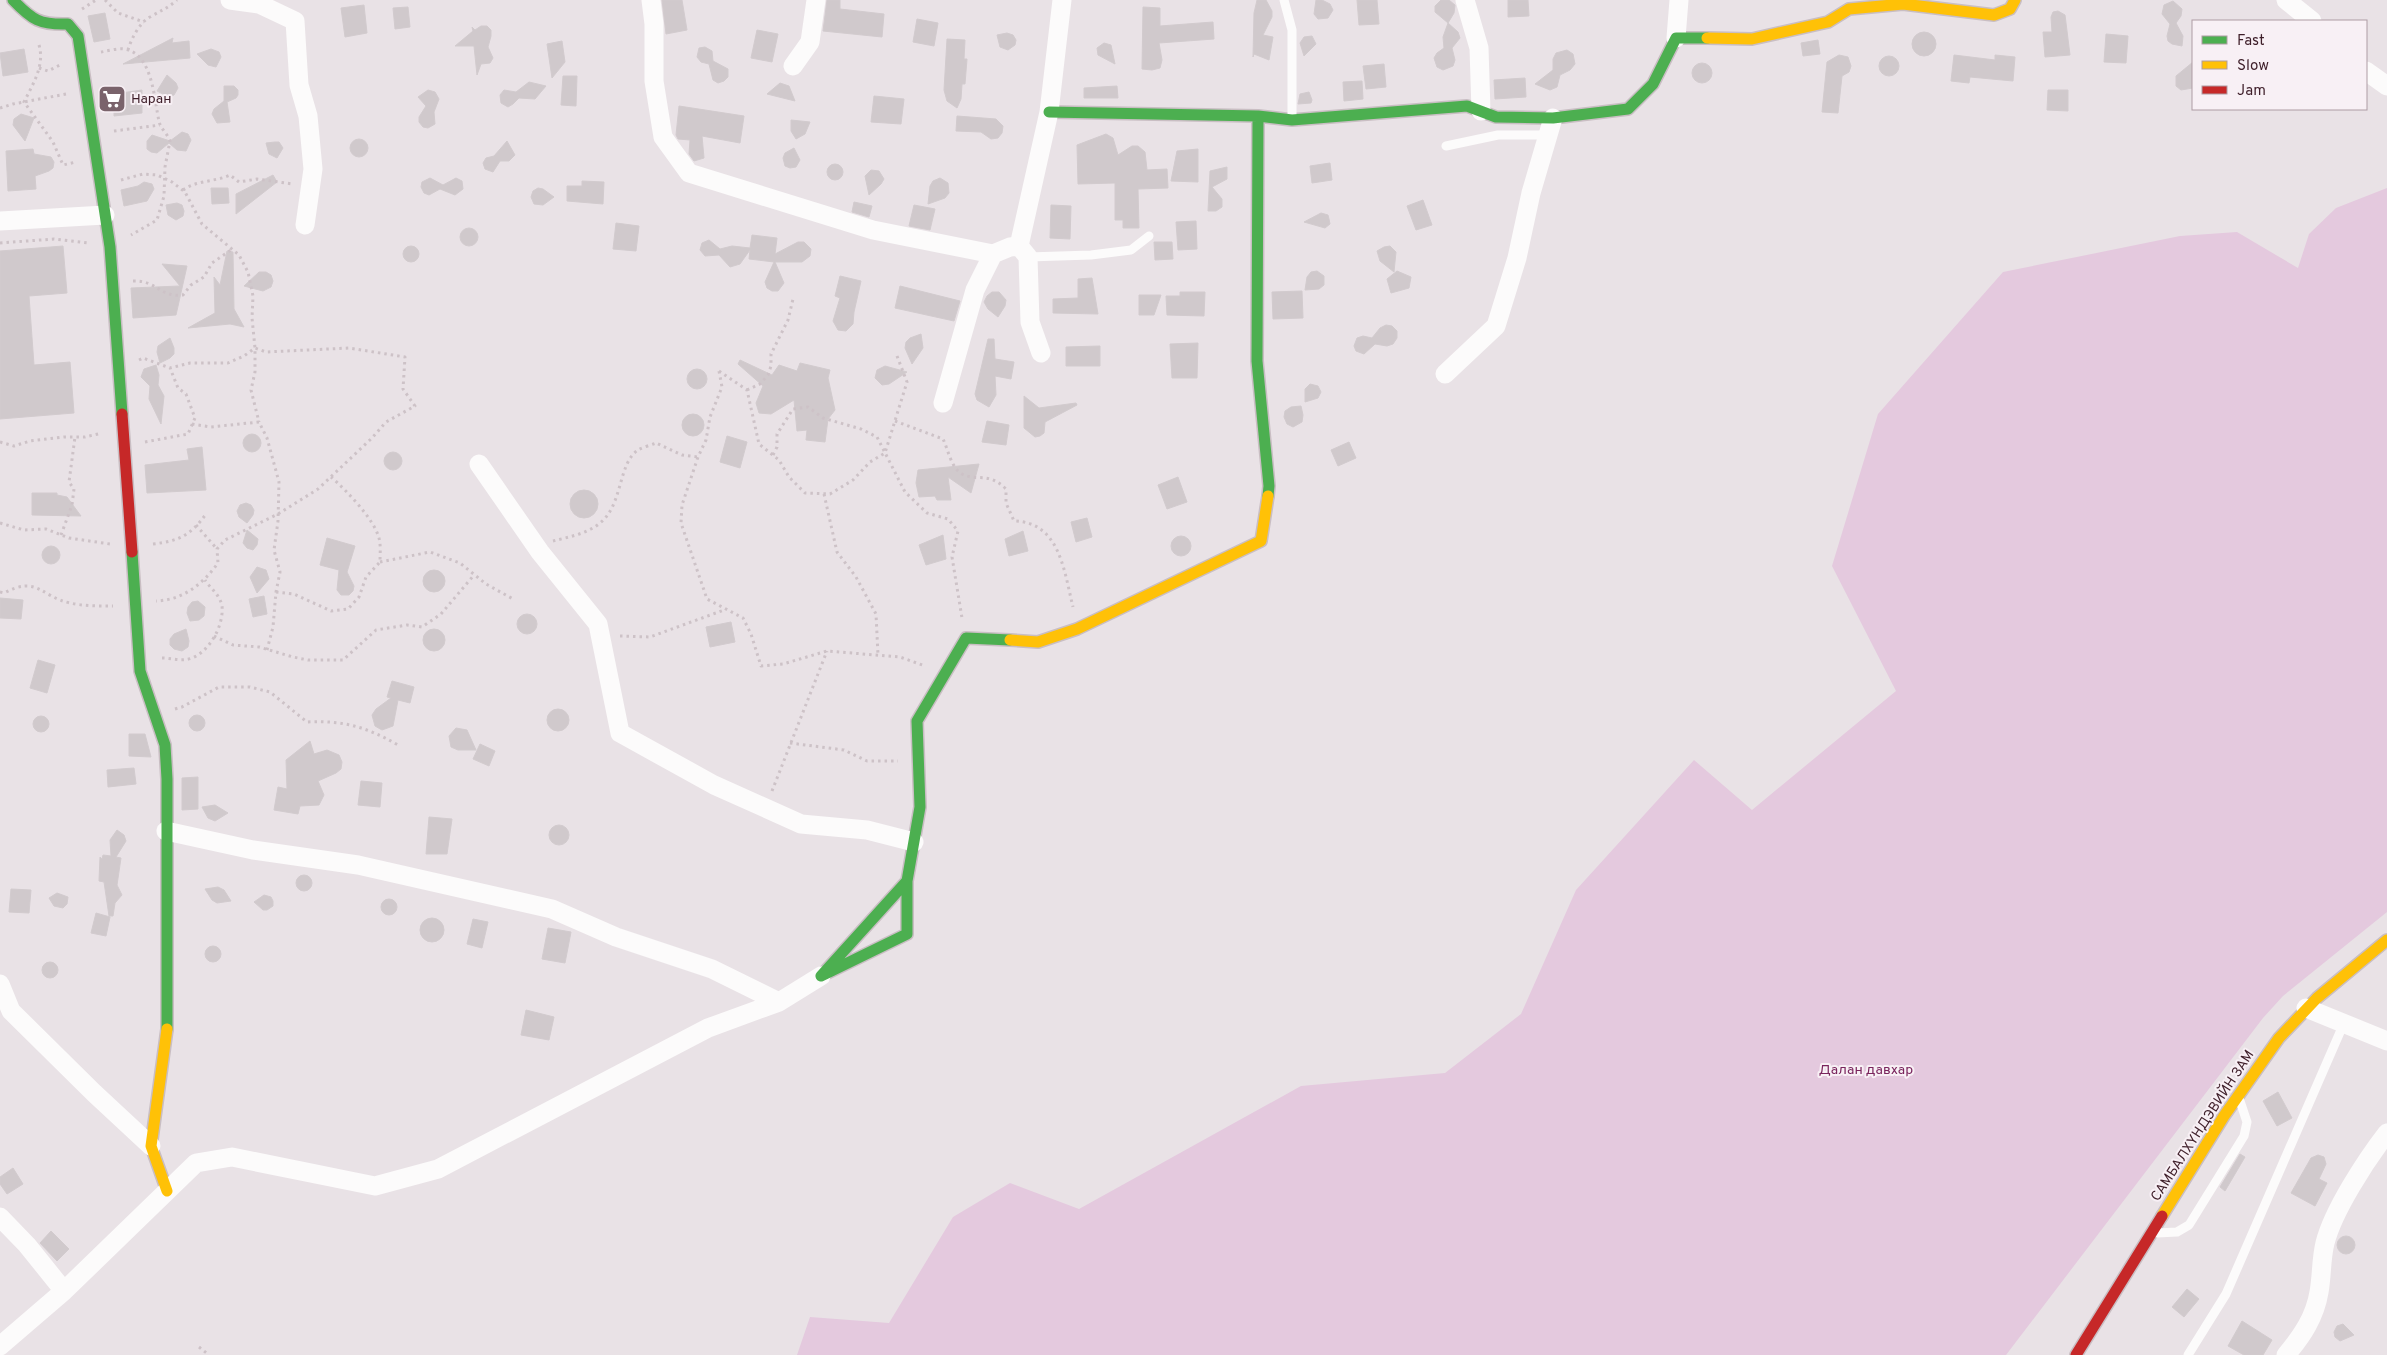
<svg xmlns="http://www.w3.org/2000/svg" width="2387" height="1355" font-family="Overpass,sans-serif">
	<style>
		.green { fill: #e4c9de }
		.building { fill: #d0c9cc; stroke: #d2cbce }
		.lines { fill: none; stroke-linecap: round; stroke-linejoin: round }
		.fast-casing { stroke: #c9bec3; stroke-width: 14 }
		.slow-casing { stroke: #c9bec3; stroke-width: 14 }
		.jam-casing { stroke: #c9bec3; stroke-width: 14 }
		.path { stroke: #cdc2c7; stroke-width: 3; stroke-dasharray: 2.5 4; stroke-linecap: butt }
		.lane { stroke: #fcfbfb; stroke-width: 9 }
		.street { stroke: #fcfbfb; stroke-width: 19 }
		.fast { stroke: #4caf50; stroke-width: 11 }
		.slow { stroke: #ffc107; stroke-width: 11 }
		.jam { stroke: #c62828; stroke-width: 11 }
		.labels { text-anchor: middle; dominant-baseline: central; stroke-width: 4; stroke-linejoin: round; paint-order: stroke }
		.poi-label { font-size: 14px; fill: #3e1e29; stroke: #f8f0f5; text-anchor: start }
		.park-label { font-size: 14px; fill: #79245d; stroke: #f8f0f5 }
		.street-label { font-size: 14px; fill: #3e1e29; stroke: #f8f0f5 }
	</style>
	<rect width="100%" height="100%" fill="#e9e2e6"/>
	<!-- green -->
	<path class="green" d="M2387 188V912L2283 996 2263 1018 2006 1355H797L810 1317 889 1323 953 1217 1010 1183 1079 1209 1301 1086 1445 1073 1521 1014 1576 890 1694 760 1752 810 1896 691 1832 566 1878 414 2003 272 2180 236 2237 232 2298 268 2309 234 2336 208Z"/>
	<!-- building -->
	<path class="building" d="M662 0H682L687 30 666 34Z
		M827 0H840V9L884 14 882 37 823 31Z
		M1257 0H1266L1272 11V17L1263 35 1273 37 1269 60 1254 54 1253 57 1254 13Z
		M1316 0H1322L1330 4 1333 10 1328 18 1318 19 1314 14Z
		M1357 0H1377L1379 24 1359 25Z
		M1441 0H1449L1455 5 1454 13 1448 23 1435 12V6Z
		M1508 0H1528L1529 16 1508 17Z
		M2173 1 2182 9 2181 16 2176 23 2183 36 2182 46 2172 44 2168 41 2167 36 2170 24 2162 14 2164 5Z
		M364 5 367 33 345 37 341 8Z
		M408 7 410 27 395 29 393 8Z
		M1143 7 1160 8V26L1213 22 1214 39 1159 43 1162 60 1160 68 1152 70 1142 69Z
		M2058 11 2065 15 2070 55 2045 57 2043 32H2052L2051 17 2053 12Z
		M105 13 110 39 94 42 88 16Z
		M917 19 938 23 934 46 913 42Z
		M1448 23 1458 32 1460 38 1452 48 1455 60 1453 66 1443 70 1437 67 1434 58 1437 53 1444 48 1443 37Z
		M481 26H487L491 30V36L488 47 493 58 490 63 481 64 477 75 474 46H455L473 31 472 27 475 30Z
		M757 30 778 34 772 62 751 58Z
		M1912 44a12 12 0 1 1 24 0a12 12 0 1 1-24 0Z
		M1007 33 1013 35 1016 40 1015 45 1008 50 1000 47 997 35Z
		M2106 34 2128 36 2126 63 2104 62Z
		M1312 36 1316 44 1304 56 1300 43 1304 37Z
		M173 38 172 43 189 41 190 58 123 64Z
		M947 39 965 40 964 59H967L965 84H962L961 99 957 108 947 101 944 90Z
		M1818 40 1820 54 1803 56 1801 43Z
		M562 41 565 62 552 78 547 44Z
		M1104 43 1111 45 1115 64 1098 55 1097 48Z
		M705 47 712 51 713 61 728 69V77L724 81 718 83 713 80 709 64 701 62 697 57 699 48Z
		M24 49 28 72 3 76 0 53Z
		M211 49 219 52 221 57 216 67 208 65 197 54Z
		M1567 50 1573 54 1575 64 1570 70 1560 75 1557 87 1550 90 1535 84 1553 70V59L1556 53Z
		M1839 55 1848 57 1851 66 1849 72 1842 76 1838 113 1822 112 1827 62Z
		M1954 55 1995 60V55L2015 57 2013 81 1970 77 1969 83 1951 81Z
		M1879 66a10 10 0 1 1 20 0a10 10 0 1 1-20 0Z
		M2193 62V88L2181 90 2176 86V76Z
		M1692 73a10 10 0 1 1 20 0a10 10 0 1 1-20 0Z
		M1384 64 1386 87 1366 89 1363 66Z
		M167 75 176 83 178 88 174 95 169 97 157 91Z
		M563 76H577L576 106 561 105Z
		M1525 78 1526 97 1495 99 1494 80Z
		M1362 81 1363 99 1344 101 1343 82Z
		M529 82 546 86 535 99 519 98 513 104 508 107 501 103 500 95 504 90 516 92Z
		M780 83 789 86 795 101 767 94Z
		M224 86H234L238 90V95L236 98 227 102 230 122 217 123 212 114 214 109 224 101Z
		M1117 86 1118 98H1084V88Z
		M142 90V113L114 116V94Z
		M428 90 435 92 439 99 434 112 435 124 428 128 423 127 419 122V117L426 106 418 97Z
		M2048 90H2068V111L2047 110Z
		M1309 92 1312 100 1311 103 1298 104 1300 94Z
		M874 96 904 99 901 124 871 122Z
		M679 106 744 116 740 143 702 136 704 158 694 161 689 154 690 140 678 139 676 135Z
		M21 114 34 118 25 141 13 125 14 119Z
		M957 116 996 119 1003 126 1002 133 998 138 991 139 981 132 956 131Z
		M791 120 810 122 805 134 796 139 791 131Z
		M182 132 188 134 191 140 186 151 177 150 169 143 157 153 151 152 147 149V141L152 135 170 141Z
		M1106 134 1113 138 1118 155 1132 146H1138L1145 152 1147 170 1167 169 1168 188 1138 189 1139 228H1123V220H1115V183L1078 184 1077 145Z
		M350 148a9 9 0 1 1 18 0a9 9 0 1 1-18 0Z
		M507 141 515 155 509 161H500L493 172 485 169 483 163 486 158 494 156Z
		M275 142H279L283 148 277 158 269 154 266 143Z
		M794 148 800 160 796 167 790 168 785 166 783 158 785 153Z
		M33 149 34 154 51 157 54 162 53 168 49 171 35 176 36 189 8 191 6 151Z
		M1198 149V182L1171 181 1177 151Z
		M1330 163 1332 180 1312 183 1310 166Z
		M827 172a8 8 0 1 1 16 0a8 8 0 1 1-16 0Z
		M1227 167V179L1212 187 1222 199V207L1216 211H1208L1210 171Z
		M871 170 879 171 884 179 881 184 869 195 865 176Z
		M273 175 277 182 236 214V194Z
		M430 178 443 185 456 178 462 181 463 189 455 195 440 189 429 195 424 193 421 187 422 182Z
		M940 178 948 183 949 193 945 198 928 204 930 186 933 181Z
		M582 181 604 182 603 204 567 201V186H582Z
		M144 182 152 184 154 189 147 201 124 206 121 190 138 186Z
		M211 188H228L229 203 212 204Z
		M538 188 543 189 554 197 543 205 534 204 531 197 533 191Z
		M1423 200 1432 225 1416 230 1407 206Z
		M854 202 872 206 869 217 852 212Z
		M177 203 182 205 184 211 183 216 176 220 168 215 166 205Z
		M914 205 935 209 930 230 909 226Z
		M1051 205 1071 206 1070 239 1050 238Z
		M1321 213 1328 215 1329 219 1330 224 1325 228 1304 222Z
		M1196 221 1197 249 1178 250 1176 222Z
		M616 223 639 226 636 251 613 249Z
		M460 237a9 9 0 1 1 18 0a9 9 0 1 1-18 0Z
		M752 235 777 238 775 254 798 242H804L811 249 810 256 802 262H775L784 283 778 291H772L767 288 765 282 774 262 749 259 750 250 740 264 730 267 719 255 705 256 700 250 702 243 709 240 720 249 732 246 750 248Z
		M1154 242H1172L1173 259 1155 260Z
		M403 254a8 8 0 1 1 16 0a8 8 0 1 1-16 0Z
		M63 246 67 293 29 296 34 365 70 362 74 413 0 419V251Z
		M1390 246 1396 252 1394 272 1380 261 1377 251 1384 247Z
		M227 251 233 252 234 309 244 327 230 324 188 328 215 313 214 277 220 285Z
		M162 264 187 266 176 315 133 318 131 288 180 286Z
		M1317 271 1324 276V285L1319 289 1305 290 1307 277 1311 272Z
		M1397 271 1411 277 1409 288 1391 293 1387 279Z
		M259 272H266L271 275 273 281 271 287 263 291 244 286Z
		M840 276 861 281 854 312 853 324 846 331 838 330 833 321 840 298 835 296Z
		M1092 278 1098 314 1053 313V299L1078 298V279Z
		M900 286 960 301 954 321 895 308Z
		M1302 291 1303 318 1273 319 1272 292Z
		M992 292H999L1006 300 1005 306 998 317 988 309 984 302 987 296Z
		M1180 292H1205L1204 316 1167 315 1166 296H1180Z
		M1139 295H1161L1154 315H1139Z
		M1386 325 1392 326 1397 331V338L1393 344 1387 346 1375 344 1364 354 1356 351 1354 346 1357 338 1363 336 1372 338 1380 328Z
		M921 334 923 348 912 364 905 348 906 342 910 338Z
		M170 338 174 348V354L170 358 160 363 157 352 158 346Z
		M988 339H994L995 359 1014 362 1011 379 995 376 996 395 989 407 977 400 975 394Z
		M1198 343 1197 378H1172L1170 344Z
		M1100 346V366H1066V347Z
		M740 360 772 375 779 365 797 371 800 363 830 370 828 378 835 410 828 419 825 442 806 440 807 430 797 431 794 400 771 414 759 413 756 403 763 386 738 364Z
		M156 365 159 375 158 385 164 396 161 424 149 399 150 386 141 377 144 369Z
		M885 366 907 372 889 384 882 385 875 378 877 370Z
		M687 379a10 10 0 1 1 20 0a10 10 0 1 1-20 0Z
		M1310 384 1318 386 1321 392 1318 398 1305 402V389Z
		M1024 396 1039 408 1076 403 1077 405 1045 422 1044 433 1040 436 1035 437 1024 428Z
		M1301 406 1303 415 1302 422 1293 427 1287 424 1284 417 1285 411 1291 407Z
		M682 425a11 11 0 1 1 22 0a11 11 0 1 1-22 0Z
		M987 421 1009 425 1006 445 982 442Z
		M243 443a9 9 0 1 1 18 0a9 9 0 1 1-18 0Z
		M727 436 747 442 740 468 720 462Z
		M1349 442 1356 458 1338 466 1331 450Z
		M202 447 206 490 147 493 145 465 189 460 187 449Z
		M384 461a9 9 0 1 1 18 0a9 9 0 1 1-18 0Z
		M979 464 971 493 948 477 951 500H937L935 496 919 497 916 483 918 470Z
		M1178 477 1187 502 1167 509 1158 485Z
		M570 504a14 14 0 1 1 28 0a14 14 0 1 1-28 0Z
		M32 493H57V495L67 497 81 516 32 515Z
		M246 503 251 505 254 510 253 515 247 523 239 517 237 511 240 505Z
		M1087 518 1092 537 1076 542 1071 522Z
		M247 530 258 539 257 545 253 550 247 548 243 543Z
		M1023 531 1028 551 1009 556 1005 539Z
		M943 535 946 559 926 565 919 545Z
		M1171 546a10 10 0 1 1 20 0a10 10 0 1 1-20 0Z
		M327 538 355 546 347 572 354 586 353 591 349 595H341L337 590 339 570 320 565Z
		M42 555a9 9 0 1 1 18 0a9 9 0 1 1-18 0Z
		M257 567 266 570 269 579 257 593 250 577Z
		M423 581a11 11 0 1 1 22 0a11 11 0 1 1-22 0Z
		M264 596 267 614 253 617 249 599Z
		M0 598 23 600 21 619 0 618Z
		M198 601 205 607 204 616 199 620 190 621 187 613 188 607 192 602Z
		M517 624a10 10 0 1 1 20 0a10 10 0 1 1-20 0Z
		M731 622 735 642 710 647 706 627Z
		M186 629 189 641 188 647 182 651 174 649 170 645V639L174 634Z
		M423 640a11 11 0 1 1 22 0a11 11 0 1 1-22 0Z
		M38 660 55 665 47 693 30 688Z
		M392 681 414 687 410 703 398 700 393 726 382 730 375 726 372 715 376 709 391 698 387 697Z
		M547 720a11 11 0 1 1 22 0a11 11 0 1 1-22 0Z
		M189 723a8 8 0 1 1 16 0a8 8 0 1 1-16 0Z
		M33 724a8 8 0 1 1 16 0a8 8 0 1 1-16 0Z
		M456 728 467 730 476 750H458L451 747 449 736Z
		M129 734H145L151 757 129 756Z
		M310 741 314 754 327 750 339 755 342 762 341 769 336 773 318 781 324 795 319 805 300 806 298 814 274 810 278 787 287 789 286 760Z
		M480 744 495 751 489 766 473 759Z
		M134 768 136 784 108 787 107 770Z
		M198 777V809L182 810V778Z
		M361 781 382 783 380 807 358 805Z
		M215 805 228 813 215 821 208 818 202 807Z
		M429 817 452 819 447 854H426Z
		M549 835a10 10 0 1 1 20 0a10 10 0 1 1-20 0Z
		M117 830 124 835 126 841 116 857 121 858 117 885 122 895 115 903 113 916H109L104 882 99 881 100 857 102 859 103 855 111 856 110 840Z
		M296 883a8 8 0 1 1 16 0a8 8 0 1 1-16 0Z
		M218 887 224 890 231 901 217 903 212 900 205 889Z
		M11 889 31 890 29 913 9 912Z
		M57 893 68 897 67 904 63 908 54 906 49 898Z
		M264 895 271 897 273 901V906L267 910H263L254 902Z
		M381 907a8 8 0 1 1 16 0a8 8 0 1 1-16 0Z
		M96 913 110 917 106 936 91 933Z
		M420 930a12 12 0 1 1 24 0a12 12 0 1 1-24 0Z
		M473 919 488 922 482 948 467 944Z
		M548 928 571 932 565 963 542 959Z
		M205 954a8 8 0 1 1 16 0a8 8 0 1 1-16 0Z
		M42 970a8 8 0 1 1 16 0a8 8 0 1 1-16 0Z
		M526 1010 554 1017 549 1040 521 1035Z
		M2278 1092 2292 1118 2277 1126 2263 1101Z
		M2240 1154 2245 1157 2225 1191 2220 1187Z
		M2318 1155 2324 1157 2326 1164 2319 1179 2327 1183 2315 1206 2291 1193 2311 1158Z
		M13 1168 23 1184 7 1194 0 1184V1177Z
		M51 1231 69 1249 57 1261 40 1243Z
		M2337 1245a9 9 0 1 1 18 0a9 9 0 1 1-18 0Z
		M2187 1289 2199 1299 2184 1317 2172 1307Z
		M2242 1321 2272 1340 2263 1355H2244L2228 1346Z
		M2343 1324 2354 1335 2340 1341 2335 1337 2334 1332 2337 1326Z"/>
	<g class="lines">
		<defs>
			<path id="fast" d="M13 0C32 20 40 25 68 24L78 36 110 247 122 414
				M1049 112 1258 116 1292 120 1467 106 1496 117 1553 118 1628 109 1653 84 1676 38H1707
				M1258 116 1257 361 1269 486 1268 496
				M132 552 140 671 165 745 167 779V1029
				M907 881V934L821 976 907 881 920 807 917 721 966 638 1010 640"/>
			<path id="slow" d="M1707 38 1752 39 1828 22 1849 9 1903 4 1994 15 2010 9 2015 0
				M1010 640 1038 642 1077 629 1261 541 1268 496
				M167 1029 151 1146 167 1191
				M2162 1216 2224 1116 2279 1038 2317 998 2387 940"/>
			<path id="jam" d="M122 414 132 552
				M2076 1355 2162 1216"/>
		</defs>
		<!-- fast casing -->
		<use href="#fast" class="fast-casing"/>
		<!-- slow casing -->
		<use href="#slow" class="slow-casing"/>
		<!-- jam casing -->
		<use href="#jam" class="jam-casing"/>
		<!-- path -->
		<path class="path" d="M105 0 118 13 144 22
			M82 9 96 0
			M39 45C45 65 33 84 24 102L53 142 63 165 76 162
			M128 50C131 39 140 22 150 17 160 11 168 8 177 0
			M101 52C108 51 117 48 124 49 153 53 154 100 159 121 160 128 167 133 170 141L165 167 164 196 157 220 131 235
			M39 68 48 71 60 65
			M0 108 13 104 66 94
			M114 131 160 125
			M121 180 143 174 157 175 172 182 185 192 202 224 239 255 248 272 253 296 252 318 255 348V372L251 390 259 422
			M183 190C197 180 215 182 230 175L239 182 257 179 293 184
			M0 243 54 239 88 243
			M133 281C157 280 160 298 183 295L191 285 204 277 212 263 231 250
			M139 360 143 358 170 368 190 363H228L244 356 255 348 266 352 349 348 405 357 403 389 415 406 386 422 372 438 318 489 278 514 225 540 217 549 218 563C203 584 183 600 156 601
			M719 371 722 387 710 417 706 440 698 457 682 505 681 523 707 599 743 618 751 634 761 666 783 664 827 651 900 657 925 666
			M719 371 747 390 759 444 779 460 789 477 805 493 830 494 853 480 870 462 885 453 907 382 897 356
			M747 390 760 384 768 375 771 366V354L788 320 793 299
			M895 421 943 439C948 449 951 468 962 474 977 482 988 471 1006 489V503L1014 521C1060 522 1064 571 1073 607
			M192 424 211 427 259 422 267 438 279 482 278 521 274 550 280 572 276 592 273 627 267 650
			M0 442 14 446 30 441 64 437H85L102 433
			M145 442 188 434 195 418 186 394 178 388 170 368
			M773 455 777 447V434L793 409 808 407 823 418 861 429 877 437 905 492 927 513 948 519 958 531 952 557 962 618
			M824 494 837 552 856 577 876 614 878 655
			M0 523 24 530 46 529 69 538 110 544
			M196 525 217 549
			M61 535 72 505 74 489 69 482 75 437
			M553 541C568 537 587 534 600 523 623 505 618 463 638 450 643 447 651 445 656 443L682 455 698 457
			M153 544C179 541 191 535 206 514
			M380 562 430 552 460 563 486 584 513 599
			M0 592 4 593C38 575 41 597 70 603 83 606 99 606 113 606
			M276 592 294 594 331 611 348 609 359 597 366 577 380 562C380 554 381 546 379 538 374 519 346 490 331 477
			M214 636 233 645 259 647 293 657 308 660H343L376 630 407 625 422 627 441 614 474 575
			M620 636 650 637 724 610
			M162 658C172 658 181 662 192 658 210 651 224 625 222 606 220 595 211 589 205 580
			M175 709 182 707 219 687H250L270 692 307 722C342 720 367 727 398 745
			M790 743 844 750 867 761H898
			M772 791 827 651
			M199 1347 209 1355"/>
		<!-- lane -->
		<path class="lane" d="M1284 0 1292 30V117
			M1446 146 1498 135H1547
			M1028 257 1091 255 1131 250 1149 236
			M2157 1233 2177 1232 2189 1225 2244 1136 2247 1122 2240 1101
			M2188 1355 2226 1294 2344 1023"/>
		<!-- street -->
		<path class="street" d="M230 0 259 4 295 21 299 85 308 116 313 169 305 225
			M651 0 654 24V81L663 137 689 173 873 230 993 254
			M1465 0 1479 48 1481 111
			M2286 0 2312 21
			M1676 38 1679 0
			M793 66 810 42 816 0
			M2366 71 2387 86
			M0 221 105 215
			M1019 246 1028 257 1030 322 1041 353
			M1445 374 1496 326 1517 258 1531 193 1553 118
			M943 403 975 290 993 254 1010 247 1019 246 1049 112 1062 0
			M479 464 540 552 598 624 620 733 714 785 801 824 867 830 914 842
			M166 831 253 850 358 865 552 909 616 937 712 969 779 1002
			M0 984 11 1011 94 1093 151 1146
			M2306 1008 2387 1041
			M0 1217 27 1245 64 1291
			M0 1346 64 1291 196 1163 232 1157 375 1186 438 1169 708 1028 779 1002 821 976
			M2286 1355C2302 1336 2315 1317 2319 1292 2322 1276 2321 1259 2325 1243 2333 1211 2366 1160 2387 1133"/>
		<!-- fast -->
		<use href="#fast" class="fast"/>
		<!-- slow -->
		<use href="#slow" class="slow"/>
		<!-- jam -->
		<use href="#jam" class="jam"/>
	</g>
	<!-- icons -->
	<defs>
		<symbol id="supermarket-square" viewBox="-11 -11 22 22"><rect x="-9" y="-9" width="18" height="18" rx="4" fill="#7a636b" stroke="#f8f0f5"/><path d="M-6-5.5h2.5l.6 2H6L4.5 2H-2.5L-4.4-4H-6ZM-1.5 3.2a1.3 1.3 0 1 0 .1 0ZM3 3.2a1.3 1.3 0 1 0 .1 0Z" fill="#fff"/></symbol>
	</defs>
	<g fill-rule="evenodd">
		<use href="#supermarket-square" x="96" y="83" width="32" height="32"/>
	</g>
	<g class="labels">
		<!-- poi labels -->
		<g class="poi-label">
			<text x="131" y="99">Наран</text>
		</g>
		<!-- park labels -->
		<g class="park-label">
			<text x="1866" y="1070">Далан давхар</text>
		</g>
		<!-- street labels -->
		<g class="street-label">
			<text transform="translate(2203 1126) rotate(-57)">САМБАЛХҮНДЭВИЙН ЗАМ</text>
		</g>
	</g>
	<!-- legend -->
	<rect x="2192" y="20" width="175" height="90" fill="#f8f0f5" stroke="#ae9ca3"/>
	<rect x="2202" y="36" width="25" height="8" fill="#4caf50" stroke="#ae9ca3"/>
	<text x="2237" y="45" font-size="15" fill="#3e1e29">Fast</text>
	<rect x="2202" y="61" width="25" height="8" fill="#ffc107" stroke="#ae9ca3"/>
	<text x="2237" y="70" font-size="15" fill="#3e1e29">Slow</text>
	<rect x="2202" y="86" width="25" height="8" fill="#c62828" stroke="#ae9ca3"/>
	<text x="2237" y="95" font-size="15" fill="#3e1e29">Jam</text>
</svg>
